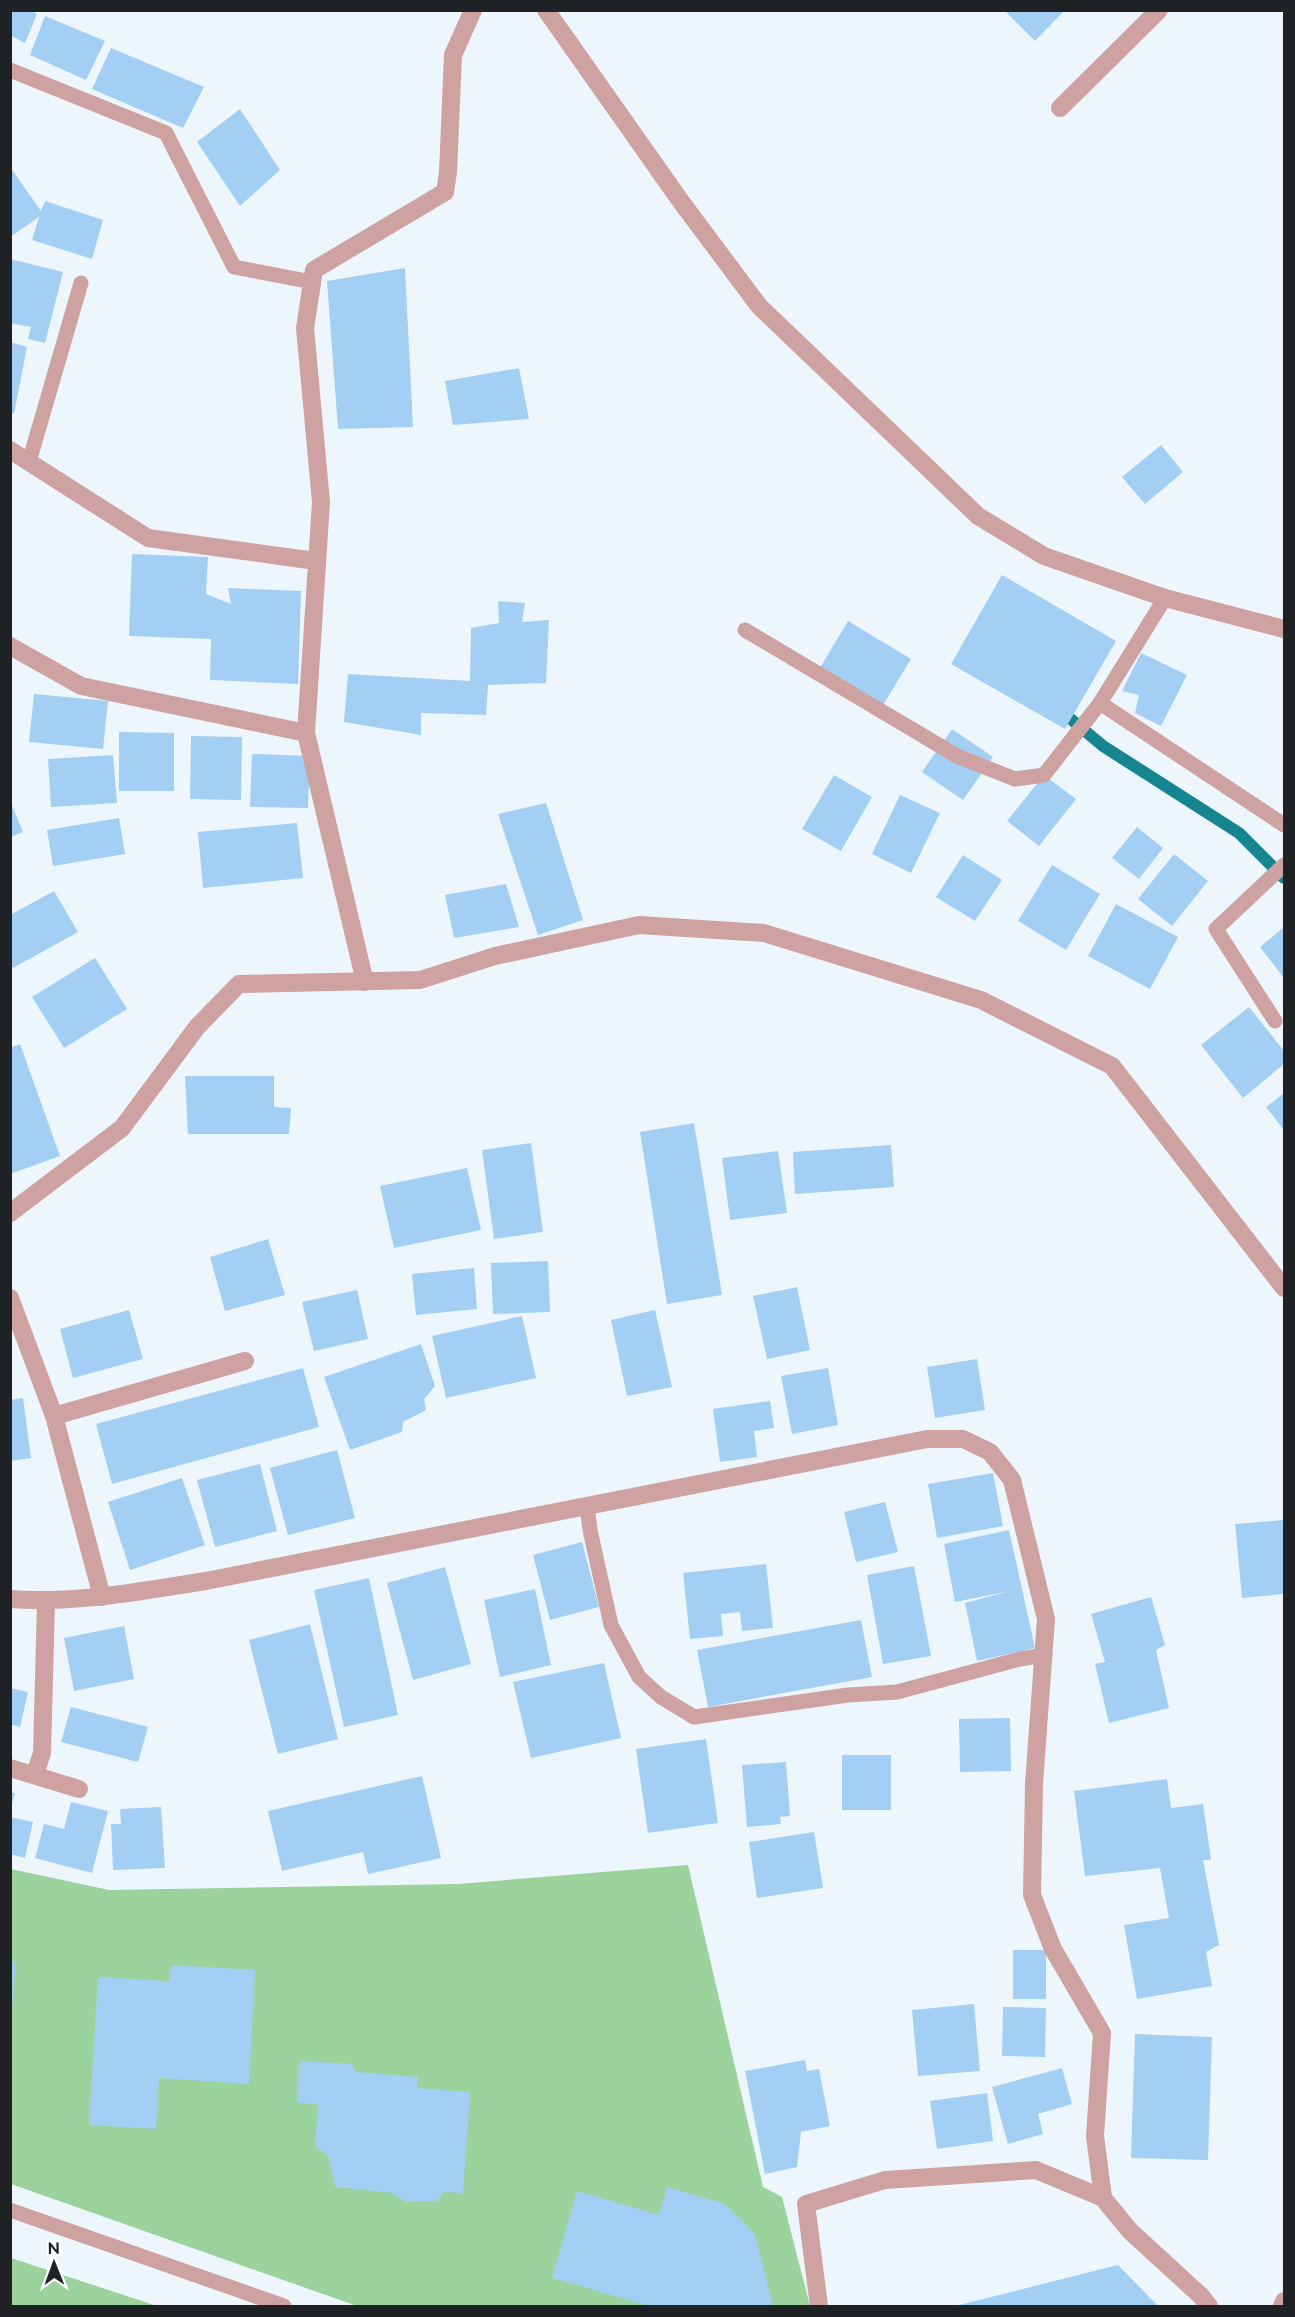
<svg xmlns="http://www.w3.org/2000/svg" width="1295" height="2317" font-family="Raleway,sans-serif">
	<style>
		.green { fill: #9cd39c }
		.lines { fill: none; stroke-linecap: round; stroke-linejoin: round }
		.stream { stroke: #178590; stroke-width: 12 }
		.building { fill: #a3cff4 }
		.service { stroke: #cea2a1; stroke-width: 15 }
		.minor { stroke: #cea2a1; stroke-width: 18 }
		.tertiary { stroke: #cea2a1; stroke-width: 18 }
	</style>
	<rect width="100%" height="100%" fill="#edf6fd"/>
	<!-- green -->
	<path class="green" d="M688 1865 763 2187 782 2197 810 2306H357L11 2184V1869L109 1890 458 1884Z
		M10 2258H11L157 2306H11Z"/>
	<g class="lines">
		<!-- stream -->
		<path class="stream" d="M1060 710 1103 746 1239 833 1284 878"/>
	</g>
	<!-- building -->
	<path class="building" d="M10 10H29L37 14 25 43 10 35Z
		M1004 10H1065L1035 41Z
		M45 16 105 41 86 80 30 55Z
		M111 48 204 87 183 128 92 89Z
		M240 109 280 170 240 206 197 142Z
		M10 167 41 211 45 201 103 220 92 259 32 240 39 217 10 237Z
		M10 259 63 272 45 343 28 339 31 327 10 323Z
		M405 268 413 427 338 429 327 281Z
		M10 342 27 347 14 414 10 413Z
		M519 368 529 419 453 425 445 381Z
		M1161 445 1183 472 1145 504 1122 477Z
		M132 554 208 557 206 594 231 604 228 588 301 591 298 684 210 680 211 639 129 636Z
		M1002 575 1116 641 1065 729 951 664Z
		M498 601 525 603 522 622 549 620 546 683 488 685 486 715 421 713V735L344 722 348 674 470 681 471 628 499 623Z
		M848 621 911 659 880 710 817 673Z
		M1141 653 1187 675 1161 726 1135 713 1139 695 1122 691Z
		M34 694 108 701 103 749 29 742Z
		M952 729 993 757 963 800 922 772Z
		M119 732 174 733V791H119Z
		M191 736 242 737 241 800 190 799Z
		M252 754 310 756 308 808 250 807Z
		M113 755 117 803 51 807 48 759Z
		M834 775 872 797 841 851 802 829Z
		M1044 775 1076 799 1039 846 1007 821Z
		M900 795 940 813 911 873 872 854Z
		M10 801 23 832 10 837Z
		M546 803 583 920 538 935 498 814Z
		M119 818 125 854 53 866 47 830Z
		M297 823 303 878 203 888 198 832Z
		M1137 827 1163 848 1139 879 1112 858Z
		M1174 854 1208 881 1172 926 1138 899Z
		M963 855 1002 880 975 921 936 897Z
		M1052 865 1100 894 1066 950 1018 921Z
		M506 884 519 927 454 938 445 895Z
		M54 891 78 932 13 968 10 963V915Z
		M1116 904 1178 937 1150 989 1088 956Z
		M1284 927V978L1260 947Z
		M95 958 127 1009 64 1048 32 997Z
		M1249 1007 1284 1051V1064L1243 1098 1201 1045Z
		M20 1044 60 1156 10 1174V1048Z
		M185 1076H274V1107L291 1108 289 1134H188Z
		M1284 1093V1130L1266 1107Z
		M694 1123 722 1295 667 1304 640 1132Z
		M531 1143 543 1232 494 1239 482 1150Z
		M891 1145 894 1187 795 1194 793 1152Z
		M778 1151 787 1213 730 1220 722 1158Z
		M467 1168 481 1230 394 1248 380 1186Z
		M268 1239 285 1295 225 1311 210 1257Z
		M548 1261 550 1312 493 1314 491 1263Z
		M474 1268 477 1309 416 1315 412 1274Z
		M797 1287 810 1350 767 1359 753 1296Z
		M357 1290 368 1339 314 1351 302 1302Z
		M129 1310 143 1359 73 1378 60 1329Z
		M655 1310 672 1387 627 1396 611 1320Z
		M522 1316 536 1378 446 1398 432 1336Z
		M421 1344 435 1386 424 1399 426 1410 403 1422 402 1432 350 1450 324 1377Z
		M977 1359 985 1410 935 1418 927 1367Z
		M303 1368 319 1427 112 1484 96 1424Z
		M828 1368 838 1425 792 1434 781 1376Z
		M23 1398 31 1458 10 1461V1400Z
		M770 1401 774 1428 754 1431 757 1457 720 1462 713 1409Z
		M337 1450 355 1518 288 1535 270 1468Z
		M260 1464 277 1531 215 1547 197 1480Z
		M993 1473 1003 1526 937 1538 928 1484Z
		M182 1478 205 1545 130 1570 108 1502Z
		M885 1502 898 1552 856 1562 844 1512Z
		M1284 1520V1594L1242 1598 1235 1524Z
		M1009 1530 1035 1648 977 1661 965 1603 1010 1591 955 1602 944 1544Z
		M582 1542 599 1607 550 1620 533 1555Z
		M766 1564 773 1628 742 1631 740 1612 721 1614 723 1636 690 1639 683 1573Z
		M914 1566 931 1656 883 1664 867 1575Z
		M445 1567 471 1664 413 1680 387 1583Z
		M369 1578 398 1715 344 1727 314 1590Z
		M535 1589 551 1665 500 1677 484 1600Z
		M1151 1597 1165 1645 1156 1650 1169 1708 1109 1723 1095 1664 1105 1662 1091 1614Z
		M861 1620 872 1677 708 1707 697 1650Z
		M310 1624 338 1739 278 1754 249 1640Z
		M124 1626 134 1679 74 1691 64 1638Z
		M604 1663 621 1738 531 1758 513 1682Z
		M10 1688 28 1692 20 1727 10 1724Z
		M71 1707 148 1727 138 1762 61 1742Z
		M1010 1718 1011 1771 960 1772 959 1719Z
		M706 1739 718 1823 648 1833 636 1749Z
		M842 1755H891V1810H842Z
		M786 1762 790 1816 780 1817 781 1824 747 1827 742 1765Z
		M422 1776 441 1858 368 1874 363 1852 282 1871 268 1811Z
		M1167 1779 1171 1808 1203 1804 1211 1860H1203L1219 1945 1206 1952 1212 1986 1137 1999 1124 1925 1169 1918 1160 1868 1085 1876 1074 1791Z
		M10 1792 15 1793 11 1808 10 1807Z
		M71 1802 108 1811 92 1873 35 1858 44 1824 64 1829Z
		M161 1807 165 1868 113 1870 111 1824H121L120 1809Z
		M10 1817 33 1822 25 1858 10 1854Z
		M814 1832 823 1888 757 1898 749 1842Z
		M1013 1950H1046V1999H1013Z
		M10 1960 16 1962 12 2007H10Z
		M171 1965 255 1970 249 2084 159 2078 156 2129 89 2125 98 1977 169 1981Z
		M974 2004 980 2071 918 2076 912 2010Z
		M1003 2007 1046 2008 1045 2057 1002 2056Z
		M1135 2034 1212 2037 1208 2160 1131 2158Z
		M805 2060 807 2071 819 2069 830 2126 801 2132 797 2167 765 2174 745 2071Z
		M299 2061 352 2064 355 2072 418 2077 417 2088 470 2092 463 2193 444 2192 437 2201 406 2202 393 2193 335 2187 328 2156 315 2146 318 2104 297 2103Z
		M1062 2068 1072 2104 1038 2114 1043 2134 1008 2144 992 2087Z
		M987 2093 993 2141 937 2149 930 2101Z
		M667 2187 725 2204 755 2234 773 2306H649L552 2278 577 2191 659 2215Z
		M1118 2265 1158 2306H955Z"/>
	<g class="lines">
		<!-- service -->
		<path class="service" d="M10 70 166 133 234 267 312 282
			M29 462 81 283
			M1165 598 1100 703 1284 825
			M745 630 957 756 1015 779 1044 775 1100 703
			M1275 1021 1216 929 1284 865
			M587 1506 590 1530 611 1625 639 1677 661 1697 694 1717 848 1695 897 1692 1020 1659 1045 1655
			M10 2210 284 2306"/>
		<!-- minor -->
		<path class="minor" d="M1060 108 1159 10
			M10 450 148 538 316 561
			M10 646 81 686 306 733
			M365 982 306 733 321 502 305 328 314 270 445 192 448 172 453 55 473 10
			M10 1213 122 1128 197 1027 239 984 420 980 495 956 639 925 764 933 981 1000 1112 1066 1284 1288
			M10 1298 54 1416 102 1597
			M54 1416 245 1361
			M10 1599C76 1604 141 1591 206 1581L927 1439H963L990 1452 1012 1480 1046 1619 1034 1784 1032 1895 1053 1949 1102 2033 1095 2136 1103 2198 1130 2231 1201 2296 1209 2306
			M10 1768 79 1789
			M35 1774 42 1753 46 1602
			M819 2306 806 2204 885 2180 1036 2170 1103 2198"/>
		<!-- tertiary -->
		<path class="tertiary" d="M546 10 682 203 759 306 978 516 1044 556 1165 598 1284 629
			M1282 2306 1284 2301"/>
	</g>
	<!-- border -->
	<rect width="1295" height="2317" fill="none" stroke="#1f2225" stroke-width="24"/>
	<!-- north arrow -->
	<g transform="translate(54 2263) rotate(359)" stroke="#ffffff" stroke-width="4.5" paint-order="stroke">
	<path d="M0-4.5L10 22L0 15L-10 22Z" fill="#1f2225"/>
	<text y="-9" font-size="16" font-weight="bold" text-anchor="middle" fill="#1f2225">N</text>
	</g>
</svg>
